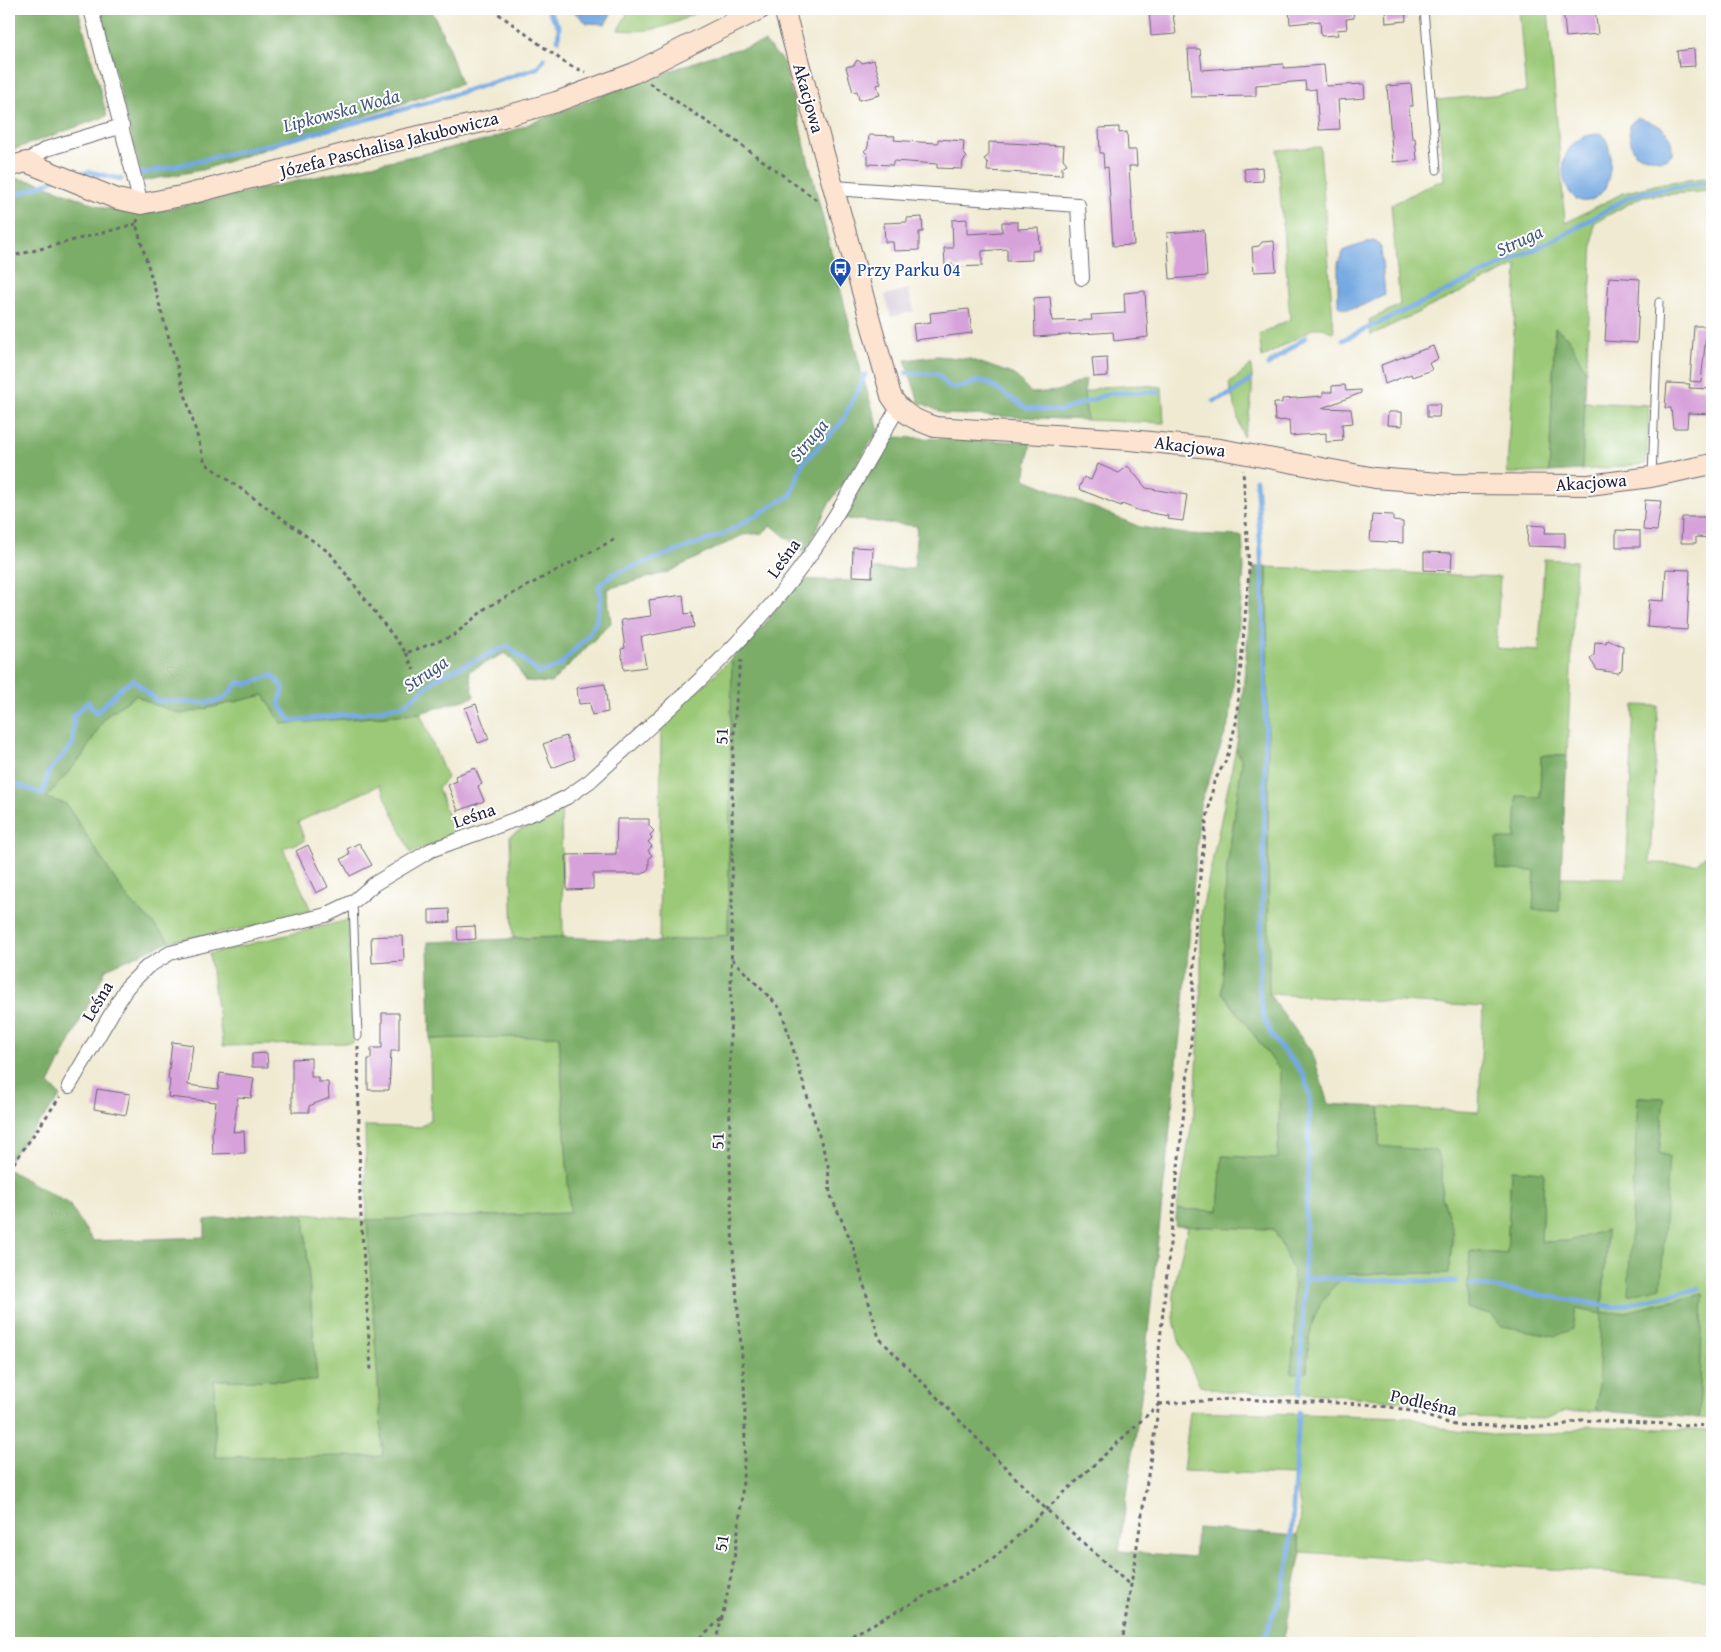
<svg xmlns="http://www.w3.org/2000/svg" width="1721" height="1652" font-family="'Gentium Book Plus',serif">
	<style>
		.industrial { fill: #cebed0 }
		.green { fill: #9bc977; stroke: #5e7659; fill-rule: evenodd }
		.forest { fill: #7cad68; stroke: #4f6852 }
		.water { fill: #74a9e1; stroke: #4b668e }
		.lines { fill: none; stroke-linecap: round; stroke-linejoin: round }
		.stream { stroke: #74a9e1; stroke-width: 5 }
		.building { fill: #d7a2da }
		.lane-casing { stroke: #6a6870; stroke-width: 9 }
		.street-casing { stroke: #6a6870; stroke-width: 16 }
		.secondary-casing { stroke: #6a6870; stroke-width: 22 }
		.path { stroke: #6a6870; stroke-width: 3; stroke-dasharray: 4 4; stroke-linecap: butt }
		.lane { stroke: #fff; stroke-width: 7 }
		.street { stroke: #fff; stroke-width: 14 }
		.secondary { stroke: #fde4d0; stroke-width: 20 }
		.labels { text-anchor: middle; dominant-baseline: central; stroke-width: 4; stroke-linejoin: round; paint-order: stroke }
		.street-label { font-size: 18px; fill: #22223b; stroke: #fff }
		.transit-label { font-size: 18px; fill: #164399; stroke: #fff; text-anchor: start }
		.water-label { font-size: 19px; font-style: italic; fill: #43587d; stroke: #fff }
	</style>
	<rect width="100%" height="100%" fill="#fff"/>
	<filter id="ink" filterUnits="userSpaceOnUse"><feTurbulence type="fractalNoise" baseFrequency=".02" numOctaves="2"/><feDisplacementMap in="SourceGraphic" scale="10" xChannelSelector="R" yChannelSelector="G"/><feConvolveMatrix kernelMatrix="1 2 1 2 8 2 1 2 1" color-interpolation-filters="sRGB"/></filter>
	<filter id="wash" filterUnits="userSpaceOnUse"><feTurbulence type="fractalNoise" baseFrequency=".0096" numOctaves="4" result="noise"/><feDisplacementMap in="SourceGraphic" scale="20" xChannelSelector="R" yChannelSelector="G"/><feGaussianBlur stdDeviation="1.12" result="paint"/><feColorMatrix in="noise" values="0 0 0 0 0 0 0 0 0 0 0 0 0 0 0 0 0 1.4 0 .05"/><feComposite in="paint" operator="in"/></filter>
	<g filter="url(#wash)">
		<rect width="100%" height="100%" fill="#f0ead2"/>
		<!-- industrial -->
		<path class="industrial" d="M908 289 914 311 891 317 885 295Z"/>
		<!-- green -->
		<path class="green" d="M630 9H703C670 26 657 33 618 30Z
			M1519 9H1548L1565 223 1623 193 1663 183 1712 177V191L1643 196 1594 223 1586 372 1568 337 1555 328 1549 472 1507 474 1517 265 1371 335 1369 320 1400 305 1391 205 1434 183 1444 181 1437 100 1526 92Z
			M1320 147 1334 333 1323 328H1314L1262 358 1259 335 1290 319 1277 150Z
			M1251 365C1254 391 1251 412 1243 437L1229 384Z
			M1142 385 1162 387 1164 423 1087 420 1084 393 1101 387Z
			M1585 402 1649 405 1646 464 1582 470Z
			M1544 559 1576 561 1567 756 1541 755 1540 797 1517 796 1515 840 1497 869 1535 871 1534 910 1559 911 1560 877 1626 878 1634 705 1658 706 1650 863 1696 864 1709 852 1712 825V1419L1699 1418 1703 1294 1625 1312 1602 1314 1597 1411H1566L1544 1419 1461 1417 1403 1401 1309 1393 1226 1392 1200 1385C1190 1365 1176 1340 1174 1317 1171 1287 1182 1255 1188 1226L1274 1229 1293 1271 1295 1332 1291 1372H1307C1308 1347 1309 1318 1325 1297 1331 1288 1340 1281 1347 1274L1449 1273 1453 1231 1442 1196V1166L1435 1151 1379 1147 1380 1107 1479 1112 1483 1007 1269 994 1267 567 1500 577 1496 648 1539 651ZM1639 1097 1664 1098 1659 1153ZM1511 1170 1544 1172 1541 1242 1569 1241 1607 1230 1602 1313 1575 1309 1501 1326 1491 1314 1467 1307 1470 1251 1507 1254Z
			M732 658 728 935 659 942 661 725Z
			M136 695 152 704 182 714 264 695 351 719 420 713 447 778 438 788 455 836 411 853 380 785 298 822 305 841 283 848 311 910 253 927 170 941 125 895 66 804 46 798 83 755 106 716Z
			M1236 748 1242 762 1226 875 1222 992 1280 1070 1278 1159 1222 1156 1218 1211 1177 1209 1195 1106 1201 993V915Z
			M561 807 563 937 513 938 510 836Z
			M348 920 353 1043 223 1046 209 954Z
			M559 1036 570 1213 367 1220 383 1457 216 1458 214 1380 317 1381 304 1214 367 1220 365 1126 421 1127 431 1119 430 1039Z
			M1190 1411 1409 1417 1448 1430 1492 1435 1556 1434 1587 1426 1712 1431V1580L1301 1552 1298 1536 1301 1514 1295 1475 1183 1471Z"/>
		<!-- forest -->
		<path class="forest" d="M9 9H78L107 116 9 151Z
			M196 9H431L447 43 461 84 202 170 143 181 100 12 189 13Z
			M765 42 784 63 861 371 879 430 827 507 805 553 771 525 763 533 743 535 668 572 607 589 611 623 551 683 525 681 514 662 505 653 469 671 474 697 420 713 282 724 264 695 182 714 152 704 136 695 106 716 83 755 46 798 66 804 125 895 170 941 106 969 49 1084 61 1096 9 1160V177L37 182 104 208 150 213 491 139 606 94 711 56Z
			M1555 328 1568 337 1586 372 1582 470 1549 472Z
			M937 356 970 359 1015 375 1031 393 1058 391 1086 379 1084 393 1087 420 945 414 919 402 905 360Z
			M892 437 1031 442 1025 479 1140 527 1185 534 1242 536 1244 569 1230 720 1200 805 1185 988 1141 1397 1119 1551 1194 1557 1197 1528 1298 1536 1301 1552 1283 1643H9V1170L69 1204 93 1241 205 1237V1220L279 1212 304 1214 317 1381 214 1380 216 1457 383 1456 367 1220 570 1213 559 1036 430 1039 428 942 563 937 659 942 728 935 732 658 758 633 798 579 872 582 873 569H914L917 526 838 518Z
			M1254 567H1267L1269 994 1313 1054 1328 1104 1380 1107 1379 1146 1436 1151 1442 1166V1196L1453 1231 1449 1273 1347 1274C1340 1281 1331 1288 1325 1297 1309 1318 1308 1347 1307 1372L1291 1373 1295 1332 1293 1271 1274 1229 1175 1226 1177 1209 1218 1211 1222 1156 1278 1159 1280 1070 1222 992 1226 875 1242 762 1236 748 1240 724Z
			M1541 755 1567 756 1559 911 1533 910 1535 871 1496 869 1497 839H1515L1517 796 1540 797Z
			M1638 1097 1664 1098 1659 1153 1669 1156 1661 1287 1628 1295Z
			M1511 1170 1544 1172 1541 1242 1569 1241 1607 1230 1602 1313 1625 1312 1703 1294 1699 1418 1597 1411 1601 1314 1576 1309 1573 1329 1556 1336 1501 1326 1491 1314 1467 1308 1470 1251 1507 1254Z"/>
		<!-- water -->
		<path class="water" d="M571 9H614L605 24 587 23Z
			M1637 118C1659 125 1673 128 1672 154L1667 159 1659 160 1636 154C1630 144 1629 136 1629 125Z
			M1602 134C1611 145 1612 161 1609 175 1607 186 1603 194 1593 199 1561 216 1543 133 1602 134Z
			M1373 241 1378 243 1381 248 1385 295C1373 300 1350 315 1338 306V263L1344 250Z"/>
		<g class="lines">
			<!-- stream -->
			<path class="stream" d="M547 9 559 27 558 40
				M140 174C274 145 407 112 537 68L544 59
				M75 175 89 172 121 179
				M9 198 54 180
				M1343 340 1564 235 1627 198 1644 192 1712 182
				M1268 365 1306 337
				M906 373 937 374 950 388 966 386 977 381 987 382 1026 408 1060 411 1111 393 1159 392
				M1214 401 1233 393 1250 380
				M1256 480C1270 649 1266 818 1259 988 1261 1008 1264 1026 1277 1043 1296 1068 1304 1064 1310 1099L1300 1394
				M9 782 43 794 48 773 73 744 74 715 88 702 96 713 121 688 133 680 157 701C173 700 213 707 224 698 229 694 234 688 238 683L249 684 272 675 284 688 279 704 291 721 364 713 404 705 440 676 508 646 539 673 559 666 585 639 595 625 601 598 599 586 613 574 724 534 791 495 802 464 842 422 865 375
				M1304 1278 1457 1282
				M1471 1284 1614 1307 1698 1289
				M1262 1643 1284 1587 1290 1556 1299 1412"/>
		</g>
		<g id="blocks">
			<!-- building -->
			<path class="building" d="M1149 9H1172L1176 34 1151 36Z
				M1289 9H1353L1354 18 1346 19 1347 29 1337 30 1338 35 1321 36 1320 21 1290 24Z
				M1385 9H1405L1406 21 1386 23Z
				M1563 9H1595L1598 34 1566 37Z
				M1188 49H1200L1202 70 1283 64 1284 68 1324 65 1326 86 1364 84 1365 98 1338 100 1340 129 1319 130 1316 89 1306 90 1305 81 1256 85V96L1191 97Z
				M1694 49 1695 66 1679 67 1677 51Z
				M857 60 862 63 874 60 881 84 877 85 880 95 859 100 857 91 853 92 846 67 854 65Z
				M1411 84 1413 106H1409L1412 138H1415L1417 160 1393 162 1387 86Z
				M1119 127V133L1127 132 1128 150H1136L1137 166H1129L1134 245 1113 246 1108 167 1104 168 1103 153H1100L1099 128Z
				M869 135 895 136 894 140 919 142 938 143V139L964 141 963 153 967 157 963 161 962 169 937 168V164L908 162 893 161V165L868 164V155L864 151 868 147Z
				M989 142 1064 146 1063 159 1067 164 1062 167V175L987 171 988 163 984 159 989 155Z
				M1262 167 1263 181 1246 182 1244 169Z
				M922 217 923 232H919V250L894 251 893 242H885L884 223 907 222V218Z
				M967 219V234L1002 232V222H1018V229L1039 228 1040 250 1032 251V260L1007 261V249L982 251V266L955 267 952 264 945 265 944 248H953L952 220Z
				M1204 230 1207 276 1170 279 1167 233Z
				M1274 241 1276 271 1254 272 1252 247 1259 246 1262 242Z
				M1609 277 1640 279 1637 343 1605 341Z
				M1145 291 1148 337 1114 341 1113 332 1035 337 1034 298 1050 297 1052 321 1092 320 1091 315 1125 313 1124 293Z
				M969 309 972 333 915 340 913 324 931 322 930 313Z
				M1694 326H1707L1701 382 1690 381Z
				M1433 346 1438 359 1429 363 1432 370 1412 377 1411 374 1385 384 1381 365Z
				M1107 357 1108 376 1094 377 1092 358Z
				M1667 383 1690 384 1689 388 1712 389V414L1688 413 1687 428H1673L1671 408H1665Z
				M1345 385 1346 391 1361 390V393L1322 408 1351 409 1353 423 1342 424 1343 441 1326 442V433L1290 436 1289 420 1275 421 1274 403H1282V399L1323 396V392H1332V386Z
				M1427 404H1440L1439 417H1427Z
				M1388 412H1402V426L1387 425Z
				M1098 464 1119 473 1128 466 1146 488 1187 495 1183 521 1167 519 1168 516 1140 511 1122 504 1121 506 1081 490 1079 488 1084 477 1091 480Z
				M1645 500 1661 501 1657 531 1643 530Z
				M1372 514 1393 515V521L1403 522V543L1370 541Z
				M1682 517H1712V538L1696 537V543H1681Z
				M1528 525 1546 526 1545 533H1565V547L1527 546Z
				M1616 530 1640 531V547H1616Z
				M853 547 873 548 872 577 852 576Z
				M1424 552 1452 553 1451 571 1424 570Z
				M1666 569 1690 570 1687 630 1647 627 1649 600 1664 601Z
				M683 595 685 614 692 613 694 627 641 637 646 667 624 670 621 649 625 648 621 620 651 616 649 600Z
				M1607 640 1623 646 1622 669 1618 673 1597 670 1590 659 1594 655 1595 642 1606 643Z
				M605 684 608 712 592 715 590 703 579 704 577 688Z
				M476 704 489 739 478 743 465 708Z
				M566 736 575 759 552 768 543 744Z
				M475 768 482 784 478 786 484 801 458 811 448 785 457 781 455 776Z
				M617 819H649V826L654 831 650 835 652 838 648 842 652 846 648 851 652 855 649 859V868L643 874H593V889L567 890 566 855 616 854Z
				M359 843 372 865 350 876 341 859 350 854 347 849Z
				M308 845 328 887 316 893 296 851Z
				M449 909 450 922 429 923V910Z
				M475 926 476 939 458 940 457 927Z
				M389 936H403L404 961 372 963 371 937Z
				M382 1013H399V1051H391L389 1090H368V1059H371V1048H382Z
				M172 1042 193 1045 188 1085 218 1089 220 1073 254 1078 251 1098 238 1097 233 1132 244 1131 245 1153 213 1154 212 1134 216 1102 168 1097 170 1080 168 1079Z
				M267 1053 268 1067H252V1054Z
				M311 1058V1077H318V1082H328L329 1098 309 1106V1112H292V1059Z
				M97 1089 130 1094 126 1115 94 1109Z"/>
		</g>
	</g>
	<g filter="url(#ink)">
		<use href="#blocks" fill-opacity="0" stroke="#6a6870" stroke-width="1"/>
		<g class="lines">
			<defs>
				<path id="lane" d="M1424 9 1437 170
					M1652 475 1659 302
					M353 902 358 1036"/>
				<path id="street" d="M91 9 141 204
					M26 162 46 149 122 126
					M834 188 1078 205 1082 278
					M69 1086 127 987 147 967 170 953 326 915 353 902 374 884 431 850 536 812 567 797 590 781C660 716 735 654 793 578 834 526 864 464 898 408"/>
				<path id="secondary" d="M784 9 891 396C902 414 915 420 935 427L1130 440 1220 449 1375 478 1453 484 1589 485 1651 477 1712 464
					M9 167 26 162 117 199 141 204 186 195 378 145 492 120 556 102 634 73 760 9"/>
			</defs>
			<!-- lane casing -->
			<use href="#lane" class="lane-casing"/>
			<!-- street casing -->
			<use href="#street" class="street-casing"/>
			<!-- secondary casing -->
			<use href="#secondary" class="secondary-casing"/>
			<!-- path -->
			<path class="path" d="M492 9 568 65 585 72
				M649 83 733 139 818 201
				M138 219 136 224 205 463 330 553 406 653 453 636 486 608 617 538
				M9 257 136 224
				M406 653 414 670
				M732 959 781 1009 828 1165 830 1194 852 1243 879 1338 1046 1509 1131 1586
				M358 1046 360 1201 371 1370
				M9 1170 60 1097
				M1159 1404 1232 1399 1365 1404 1403 1409 1455 1425 1541 1427 1558 1426 1581 1420 1712 1426
				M694 1643 722 1618
				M715 1643C739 1560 748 1469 744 1383 741 1338 736 1294 733 1250 727 1136 731 1021 732 907 733 825 729 741 741 660
				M838 1643 992 1560 1159 1404
				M1122 1643 1159 1404 1157 1369 1191 1043 1196 913 1206 823 1214 782 1227 758 1236 723 1249 571 1243 470"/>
			<!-- lane -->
			<use href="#lane" class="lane"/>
			<!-- street -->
			<use href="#street" class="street"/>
			<!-- secondary -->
			<use href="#secondary" class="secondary"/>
		</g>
	</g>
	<!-- icons -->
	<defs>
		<symbol id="bus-pin" viewBox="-11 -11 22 30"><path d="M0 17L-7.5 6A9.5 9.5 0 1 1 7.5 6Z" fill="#1a4fb4" stroke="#fff"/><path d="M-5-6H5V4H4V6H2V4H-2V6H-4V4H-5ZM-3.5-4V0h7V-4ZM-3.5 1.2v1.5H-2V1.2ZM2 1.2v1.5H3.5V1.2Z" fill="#fff"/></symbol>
	</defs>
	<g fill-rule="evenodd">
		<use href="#bus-pin" x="828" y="256" width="25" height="34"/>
	</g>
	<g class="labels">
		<!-- street labels -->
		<g class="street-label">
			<text transform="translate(809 98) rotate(74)">Akacjowa</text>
			<text transform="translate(389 144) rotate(-14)">Józefa Paschalisa Jakubowicza</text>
			<text transform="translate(1190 446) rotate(7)">Akacjowa</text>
			<text transform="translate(1591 482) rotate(-4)">Akacjowa</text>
			<text transform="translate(783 558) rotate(-54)">Leśna</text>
			<text transform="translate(721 736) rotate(-88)">51</text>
			<text transform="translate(474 815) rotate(-19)">Leśna</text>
			<text transform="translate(97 1001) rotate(-59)">Leśna</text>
			<text transform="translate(717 1141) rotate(-89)">51</text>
			<text transform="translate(1424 1402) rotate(13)">Podleśna</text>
			<text transform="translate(721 1543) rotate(-81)">51</text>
		</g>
		<!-- transit labels -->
		<g class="transit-label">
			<text x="857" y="269">Przy Parku 04</text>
		</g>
		<!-- water labels -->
		<g class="water-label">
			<text transform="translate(341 110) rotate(-15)">Lipkowska Woda</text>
			<text transform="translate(1519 240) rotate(-25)">Struga</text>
			<text transform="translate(808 440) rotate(-50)">Struga</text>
			<text transform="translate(425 673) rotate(-34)">Struga</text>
		</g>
	</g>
	<!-- margin -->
	<rect width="1721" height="1652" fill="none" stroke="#fff" stroke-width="30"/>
</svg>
